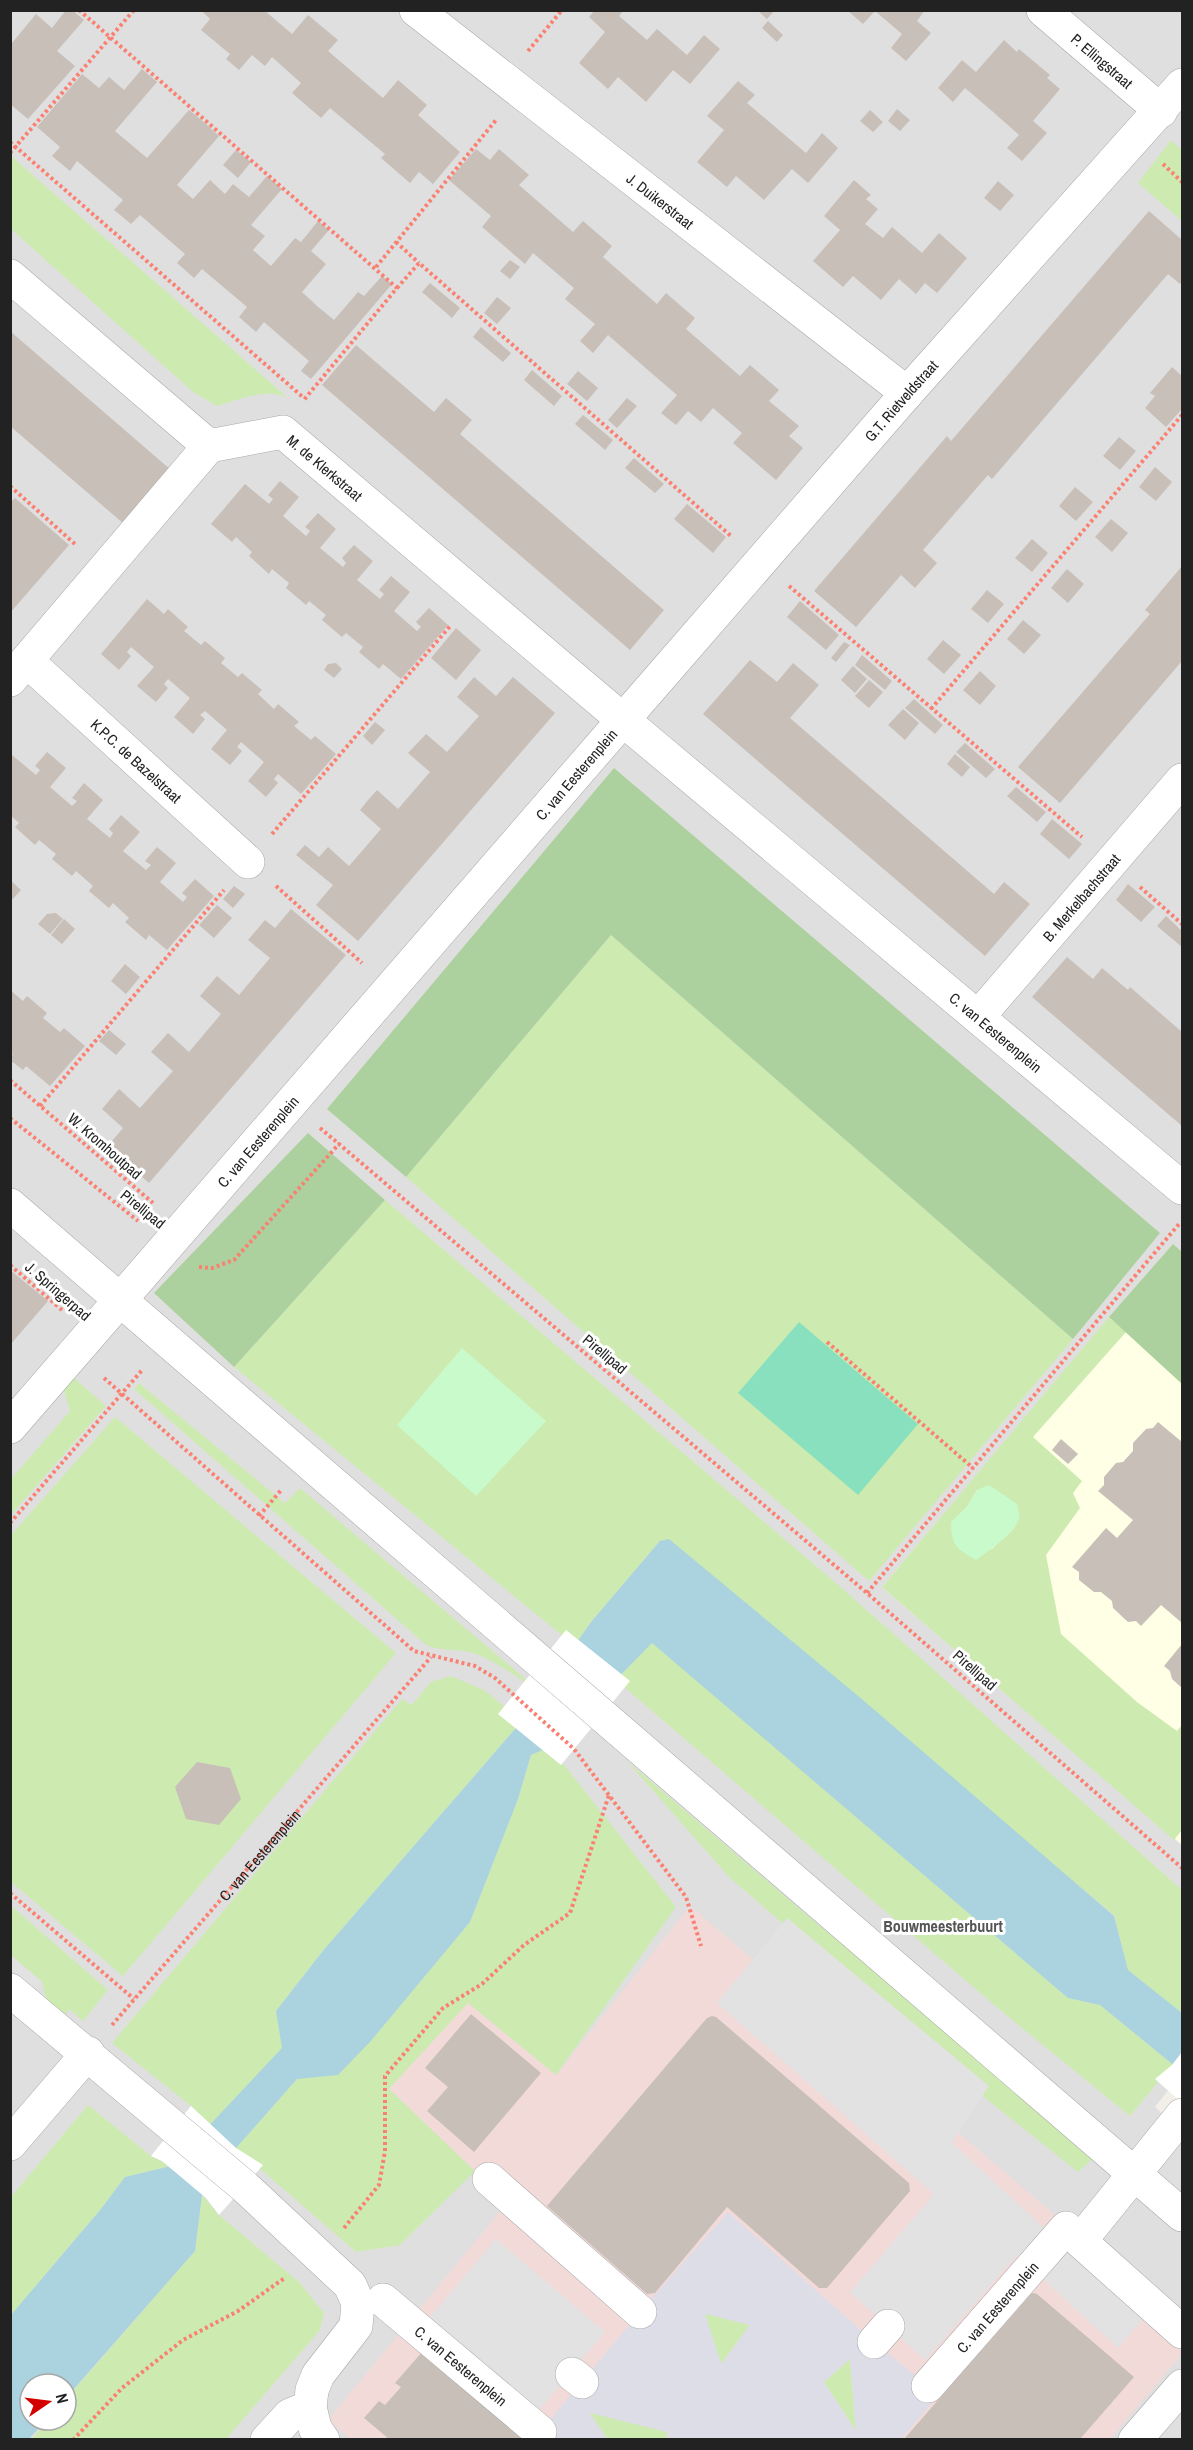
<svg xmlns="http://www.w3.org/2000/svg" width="1193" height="2450" font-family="'Archivo Narrow',sans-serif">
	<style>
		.residential { fill: #e0dfdf; fill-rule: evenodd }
		.commercial { fill: #f2dad9 }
		.education { fill: #ffffe5 }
		.grass { fill: #cdebb0; fill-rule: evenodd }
		.forest { fill: #add19e }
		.park { fill: #c8facc }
		.pitch { fill: #88e0be }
		.parking { fill: #e2e2e2 }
		.plaza { fill: #dddde8; fill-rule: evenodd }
		.water { fill: #aad3df }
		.pier { fill: #fff }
		.building { fill: #c7bfb8 }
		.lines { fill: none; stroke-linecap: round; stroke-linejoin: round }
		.minor-casing { stroke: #a9a9a9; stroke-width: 34 }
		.path { stroke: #fa8072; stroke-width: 4; stroke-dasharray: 3 3; stroke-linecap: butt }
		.minor { stroke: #fff; stroke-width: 33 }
		.labels { text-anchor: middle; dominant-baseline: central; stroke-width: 6; stroke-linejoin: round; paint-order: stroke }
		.street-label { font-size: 15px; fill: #222; stroke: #fff }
		.neighbourhood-label { font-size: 16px; font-weight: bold; fill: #555; stroke: #fff }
	</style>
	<rect width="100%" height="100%" fill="#f2efe9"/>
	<!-- residential -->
	<path class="residential" d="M11 11H1182V2073L1155 2107 1182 2131V2439L11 2440ZM30 2384H66V2420H30Z"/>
	<!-- commercial -->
	<path class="commercial" d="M690 1906 1182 2322V2354L1110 2439 351 2440 328 2420 507 2203 389 2088 468 2003 556 2075Z"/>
	<!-- education -->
	<path class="education" d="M1128 1296 1182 1343V1845L882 1587Z"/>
	<!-- grass -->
	<path class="grass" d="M1171 140 1182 150V221L1138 183Z
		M11 156 288 398C267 387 238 400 217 406L193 392 11 229Z
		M611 935 1073 1339 869 1581 406 1177Z
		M385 1200 836 1583 1182 1890V2013L1128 1970 1114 1915 660 1541 591 1622 575 1646 234 1367Z
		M1109 1317 1126 1332 1033 1437 1082 1481 1073 1493 1080 1508 1046 1555 1061 1634 1137 1702 1177 1731 1182 1725V1830L1174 1840 882 1587ZM977 1490 1019 1518 1014 1528 992 1549 951 1523 967 1507Z
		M73 1377 106 1406 11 1515V1479L70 1411 64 1390Z
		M139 1383 285 1503 300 1488 542 1693C521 1680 499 1663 476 1654 460 1648 438 1652 425 1644L134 1389Z
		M115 1417 396 1653 123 1976 11 1882V1535Z
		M652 1642 1068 1998 1100 2005 1173 2064 1130 2116 1006 2015 616 1680Z
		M451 1676 484 1690 522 1721 322 1952 276 2011 283 2048 210 2125 191 2106 112 2043 402 1699 412 1705 431 1682Z
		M550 1747 676 1907 556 2075 468 2003 389 2089 475 2171 400 2245 356 2252 236 2148 297 2079 370 2042 470 1922 518 1799 531 1755Z
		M627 1761 821 1927 1097 2155 1078 2172 989 2101 729 1877Z
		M10 1905 108 1990 83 2021 69 2009 63 2018 47 2003 42 1982 11 1955Z
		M88 2105 151 2156 171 2166 125 2177 101 2209 11 2315V2197Z
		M202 2195 219 2215 300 2283 324 2313 320 2330 226 2439 31 2440 48 2420H66V2399L195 2251Z
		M704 2313 750 2325 721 2364Z
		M850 2359 856 2433 824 2382Z
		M589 2412 668 2432 667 2439H607Z"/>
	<!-- forest -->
	<path class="forest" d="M614 768 1160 1233 1073 1339 611 935 406 1177 327 1109Z
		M308 1133 385 1200 234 1367 154 1293Z
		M1173 1244 1182 1252V1384L1109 1317Z"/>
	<!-- park -->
	<path class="park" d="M462 1348 546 1421 476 1496 397 1425Z
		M989 1485 1017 1504C1017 1508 1020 1514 1019 1518 1016 1533 987 1552 976 1560 957 1549 951 1545 951 1522L967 1507 977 1490Z"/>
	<!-- pitch -->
	<path class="pitch" d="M799 1322 918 1424 858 1495 738 1393Z"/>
	<!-- parking -->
	<path class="parking" d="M787 1918 989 2086 952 2143 1143 2319 1118 2348 1017 2255 925 2360 850 2292 934 2194 717 2003Z
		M10 1955 42 1982 34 1992 11 1972Z
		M496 2239 605 2332 534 2416 425 2323Z"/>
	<!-- plaza -->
	<path class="plaza" d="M728 2212 874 2342 939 2395 901 2439H667V2432L590 2413 607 2439H534L640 2312ZM705 2314 750 2325 722 2363H721ZM849 2360H850L856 2431 824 2382Z"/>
	<!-- water -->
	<path class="water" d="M669 1539 863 1700 1114 1916 1128 1970 1182 2013V2072L1100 2005 1068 1998 652 1643 550 1747 531 1755 518 1799 470 1922 370 2042 338 2075 297 2079 236 2148 208 2190 202 2195 195 2251 66 2398V2384H30V2420H46L29 2439 11 2440V2315L101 2209 125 2177 171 2166 282 2048 276 2011 322 1952 522 1721 591 1622 660 1541Z"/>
	<!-- pier -->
	<path class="pier" d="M566 1630 630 1681 561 1765 498 1714Z
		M1182 2052V2103L1155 2079 1172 2065Z
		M191 2106 236 2148 263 2165 219 2215 206 2198 162 2161 151 2156Z"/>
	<!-- building -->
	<path class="building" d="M66 10H72L84 20 57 51 75 66 28 119 10 104V42L12 43 36 14 52 28Z
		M201 10H264L292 34 308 15 338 40 328 51 383 98 398 80 427 105 418 115 460 152 433 184 419 172 410 183 381 158 385 154 330 108 321 118 292 93 301 83 272 57 265 66 252 55 239 70 226 59 230 54 201 30 210 19Z
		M595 10H624L619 16 647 40 657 29 687 55 704 35 720 49 690 84 673 70 646 102 618 77 608 89 579 63 605 32 589 17Z
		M757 10H775L767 19Z
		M847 10H925L917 21 931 33 906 61 891 48 902 34 875 11 863 24Z
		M768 21 783 35 777 42 762 28Z
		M1004 40 1017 52 1019 49 1050 75 1047 78 1060 89 1033 121 1047 133 1022 161 1007 148 1019 135 992 111 965 88 953 102 938 88 962 60 976 72Z
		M142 69 157 82 115 131 147 158 189 110 205 123 219 136 177 185 193 199 210 180 225 194 233 184 249 197 267 176 282 189 251 225 265 236 253 250 271 266 295 238 301 242 318 221 329 230 311 251 326 264 302 292 317 306 334 320 358 292 364 296 382 276 392 284 311 379 301 371 309 361 287 342 264 322 256 332 239 317 247 307 202 269 194 278 177 263 185 254 140 215 131 224 114 210 123 200 77 161 70 171 52 156 60 147 37 127 82 74 99 88 109 77 124 90Z
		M738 81 755 95 747 103 806 153 822 133 838 148 808 183 792 169 764 200 736 176 727 187 697 162 724 130 707 116Z
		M897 109 910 120 900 131 888 121Z
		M870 110 883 122 873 132 860 121Z
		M476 149 490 160 499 149 529 175 519 185 573 232 583 221 612 246 603 257 657 304 666 293 695 318 686 329 740 376 750 365 779 390 769 401 799 426 789 436 803 448 776 480 733 443 742 433 713 408 701 422 688 411 676 425 661 413 677 395 649 371 608 335 593 353 580 341 595 324 565 299 574 288 533 253 525 264 482 227 491 216 449 180Z
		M236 150 251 162 238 178 223 165Z
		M854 180 871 195 866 199 878 209 865 224 883 238 892 227 922 253 939 233 967 258 937 293 925 283 916 294 899 279 881 300 853 276 843 287 813 261 840 230 824 216Z
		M998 181 1014 195 1000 211 984 198Z
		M1149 211 1182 240V281L1180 284 1168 274 992 479 988 475 923 550 937 563 915 588 901 575 856 627 814 591 947 436 951 441Z
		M510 260 520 267 510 279 500 271Z
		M430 283 460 308 452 318 422 292Z
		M497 297 511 308 497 324 484 313Z
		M481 327 511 353 503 362 473 337Z
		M10 331 171 470 124 524 10 426Z
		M356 345 434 412 446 398 472 420 460 434 664 610 630 650 322 385Z
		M1172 367 1182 376V409L1166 427 1145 408 1155 396 1150 393Z
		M532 370 562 396 554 406 524 380Z
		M578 371 598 388 587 401 567 384Z
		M627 398 637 406 617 428 608 420Z
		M583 415 613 440 605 450 575 424Z
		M1119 437 1136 451 1120 470 1103 456Z
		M634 458 664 484 655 493 625 468Z
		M1155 467 1172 482 1156 501 1139 487Z
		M280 481 299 497 283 516 306 536 310 531 305 527 318 513 336 529 320 548 343 567 346 563 342 558 354 545 373 561 357 580 380 599 384 594 379 590 391 576 410 592 394 611 417 631 421 627 416 622 429 608 448 625 401 679 383 664 379 669 359 652 363 647 346 633 342 637 322 620 326 615 309 601 306 605 286 588 289 583 272 569 269 574 249 556 252 552 236 537 232 542 211 524 245 484 269 504 273 499 268 495Z
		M1075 487 1093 502 1076 521 1059 506Z
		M15 498 69 545 10 613V503Z
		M687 504 726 537 713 553 674 519Z
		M1111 519 1128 533 1112 552 1095 537Z
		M1032 539 1048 553 1032 572 1015 558Z
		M1182 566V661L1060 803 1018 767 1150 614 1145 610Z
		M1067 569 1084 584 1068 603 1051 588Z
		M987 590 1004 604 988 623 971 609Z
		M147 599 164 614 168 609 188 627 184 631 201 645 205 641 225 658 221 663 238 677 242 673 262 690 258 694 274 709 278 704 299 722 294 726 311 740 315 736 336 754 301 794 278 774 274 779 278 783 266 797 248 781 264 762 241 742 237 747 242 751 230 765 211 749 227 730 205 711 200 715 205 719 193 734 174 717 190 698 168 679 164 684 168 688 156 702 137 686 154 667 131 647 127 652 131 656 119 670 101 654Z
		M800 601 839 635 826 650 787 617Z
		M1023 620 1041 635 1024 654 1007 639Z
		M456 628 481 650 456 680 431 658Z
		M943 640 961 655 944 674 927 659Z
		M844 642 850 645 836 662 831 658Z
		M862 655 892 681 885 690 855 665Z
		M750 660 777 682 793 663 819 685 790 718 994 894 1004 882 1030 904 985 956 703 714Z
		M336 663 342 669 334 678 324 670 328 664Z
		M853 666 867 679 855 693 841 680Z
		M980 671 996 686 980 705 963 690Z
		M474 677 496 696 513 677 555 713 358 941 316 905 333 885 296 855 305 845 319 857 328 847 349 866 381 829 360 810 368 800 377 790 398 809 430 772 408 753 426 734 447 752 479 716 457 697Z
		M869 680 883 692 869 708 855 696Z
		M914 699 943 725 935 734 905 708Z
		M903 709 919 723 905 740 888 725Z
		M375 722 385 730 372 745 363 736Z
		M965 743 995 769 986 778 956 752Z
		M47 752 66 768 50 787 72 806 77 801 72 798 84 783 103 800 87 819 110 838 113 833 109 829 121 815 140 832 123 851 146 870 151 865 145 861 157 847 176 863 160 882 183 902 187 897 182 893 195 879 214 896 167 950 149 935 146 940 125 922 129 918 113 903 109 908 89 891 93 886 76 871 72 876 52 859 56 854 39 840 35 845 15 827 19 823 10 815V757L12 755 36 775 40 770 35 766Z
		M955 754 970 767 962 777 947 764Z
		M1016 787 1046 812 1037 822 1007 796Z
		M1052 819 1082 844 1069 859 1040 834Z
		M10 880 21 890 10 902Z
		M1128 884 1155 907 1141 922 1116 900Z
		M234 886 245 894 233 908 223 899Z
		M217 905 232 918 214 938 199 925Z
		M291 909 346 955 149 1183 107 1147 123 1128 102 1109 119 1089 140 1108 173 1071 151 1052 168 1033 189 1052 221 1014 200 996 217 976 239 995 270 958 248 940 265 920 275 928Z
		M56 913 63 919 50 934 38 924 47 914Z
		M1166 916 1182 931V947L1157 926Z
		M64 919 75 929 62 944 51 935Z
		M1067 957 1093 979 1102 968 1128 990 1130 987 1182 1032V1126L1032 997Z
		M125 964 140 977 126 994 111 981Z
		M10 990 23 1001 27 996 47 1013 43 1018 60 1032 64 1028 85 1046 50 1086 26 1066 23 1070 10 1060 13 1054 10 1052Z
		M109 1030 126 1044 116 1055 99 1041Z
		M10 1270 48 1301 10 1345Z
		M1158 1422 1182 1442V1623L1161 1605 1141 1626 1136 1621 1128 1622 1113 1608 1112 1601 1101 1592H1094L1079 1580V1572L1072 1567 1106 1528 1117 1538 1133 1520 1098 1491 1104 1485V1477L1116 1463 1123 1462 1133 1451V1443L1146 1429 1153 1428Z
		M1061 1439 1078 1454 1068 1464 1052 1450Z
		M1182 1644V1688L1172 1679 1170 1671 1164 1666Z
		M197 1762 230 1768 241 1799 219 1825 186 1819 175 1787Z
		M471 2014 541 2073 474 2152 427 2111 448 2087 425 2068Z
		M712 2016 716 2017 909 2183 910 2191 827 2288H819L727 2207 655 2293 647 2294 547 2206 707 2018Z
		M1032 2293 1037 2294 1134 2377 1080 2439H904Z
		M423 2351 532 2439H389L364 2418 379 2401 385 2405 401 2387 395 2383Z"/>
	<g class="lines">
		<defs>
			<g id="minor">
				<path id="s2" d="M416 10 907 393"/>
				<path id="s3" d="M1043 10 1161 111"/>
				<path id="s4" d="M10 276 209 446 283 432 623 720 907 393 1182 85"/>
				<path id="s5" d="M27 661 248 862"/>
				<path d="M10 680 209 446"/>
				<path id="s6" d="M978 1017 1182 780"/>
				<path d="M10 1205 1182 2215"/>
				<path id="s7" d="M10 1427 623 720 1182 1188"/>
				<path d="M10 1990 245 2187 350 2285 358 2303 356 2326 318 2375 312 2390 310 2407 290 2415 267 2440"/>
				<path d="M1182 2115 1080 2241 1182 2332"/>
				<path d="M10 2144 88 2053"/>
				<path d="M489 2179 640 2312"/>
				<path id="s8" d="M383 2300 540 2432"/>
				<path d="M874 2342 888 2326"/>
				<path d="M572 2374 582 2382"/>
				<path id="s9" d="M928 2386 1066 2228"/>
				<path d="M310 2407 315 2428 323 2440"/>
				<path d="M1135 2440 1182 2386"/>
			</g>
		</defs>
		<!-- minor casing -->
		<use href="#minor" class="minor-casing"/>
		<!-- path -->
		<g class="path">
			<path d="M79 10 397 288 303 401"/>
			<path d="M528 51 562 10"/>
			<path d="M10 142 304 398"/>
			<path d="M10 153 134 10"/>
			<path d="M1163 164 1182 182"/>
			<path d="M396 242 419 263"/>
			<path d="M376 267 496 120"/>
			<path d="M397 288 419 263 731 536"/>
			<path d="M10 486 75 544"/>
			<path d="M789 586 1082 837"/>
			<path d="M931 709 1182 415"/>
			<path d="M272 834 451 625"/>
			<path d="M276 886 362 963"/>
			<path d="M1140 887 1182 924"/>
			<path d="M10 1080 153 1203"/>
			<path d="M40 1106 224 890"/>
			<path d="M10 1118 138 1221"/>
			<path d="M320 1128 339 1144"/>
			<path d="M10 1265 62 1310"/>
			<path d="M199 1267 212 1268 234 1260 339 1144 867 1593 1182 1868"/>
			<path d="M827 1342 973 1468"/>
			<path d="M104 1378 414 1651 475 1666 495 1678 574 1749 686 1897 701 1946"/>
			<path d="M259 1516 282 1489"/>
			<path d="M10 1523 143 1369"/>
			<path d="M867 1593 1179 1224"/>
			<path d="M10 1893 134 1999"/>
			<path id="s1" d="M112 2025 431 1657"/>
			<path d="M344 2228 379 2185 385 2151V2076L443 2008 482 1984 524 1945 570 1913 609 1795"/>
			<path d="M73 2440 122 2388 183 2340 238 2311 286 2277"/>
		</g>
		<!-- minor -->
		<use href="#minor" class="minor"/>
	</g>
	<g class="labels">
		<!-- street labels -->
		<g class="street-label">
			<text stroke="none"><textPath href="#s3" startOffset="78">P. Ellingstraat</textPath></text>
			<text stroke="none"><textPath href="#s2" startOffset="310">J. Duikerstraat</textPath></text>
			<text stroke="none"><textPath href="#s4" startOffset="1206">G.T. Rietveldstraat</textPath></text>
			<text stroke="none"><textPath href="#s4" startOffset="392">M. de Klerkstraat</textPath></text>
			<text stroke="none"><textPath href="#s5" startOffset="148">K.P.C. de Bazelstraat</textPath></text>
			<text stroke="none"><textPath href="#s7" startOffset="864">C. van Eesterenplein</textPath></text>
			<text stroke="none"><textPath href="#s6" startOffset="158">B. Merkelbachstraat</textPath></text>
			<text stroke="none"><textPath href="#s7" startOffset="1422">C. van Eesterenplein</textPath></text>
			<text stroke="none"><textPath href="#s7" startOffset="378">C. van Eesterenplein</textPath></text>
			<text transform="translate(105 1146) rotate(41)">W. Kromhoutpad</text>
			<text transform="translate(143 1209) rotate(39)">Pirellipad</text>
			<text transform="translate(58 1291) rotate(41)">J. Springerpad</text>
			<text transform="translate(605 1354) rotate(40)">Pirellipad</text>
			<text transform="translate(975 1670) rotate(41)">Pirellipad</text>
			<text stroke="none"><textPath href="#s1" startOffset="225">C. van Eesterenplein</textPath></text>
			<text stroke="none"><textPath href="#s9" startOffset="105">C. van Eesterenplein</textPath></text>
			<text stroke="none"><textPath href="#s8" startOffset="102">C. van Eesterenplein</textPath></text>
		</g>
		<!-- neighbourhood labels -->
		<g class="neighbourhood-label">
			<text x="943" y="1926">Bouwmeesterbuurt</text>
		</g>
	</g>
	<!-- border -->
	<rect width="1193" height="2450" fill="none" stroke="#222222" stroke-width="24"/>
	<!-- north arrow -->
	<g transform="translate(48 2402) rotate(76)"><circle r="28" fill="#ffffff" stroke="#a7a7a7" stroke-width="1.5"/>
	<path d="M0-4.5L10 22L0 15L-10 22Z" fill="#d40000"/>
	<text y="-9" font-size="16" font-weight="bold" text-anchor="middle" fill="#222222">N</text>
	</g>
</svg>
